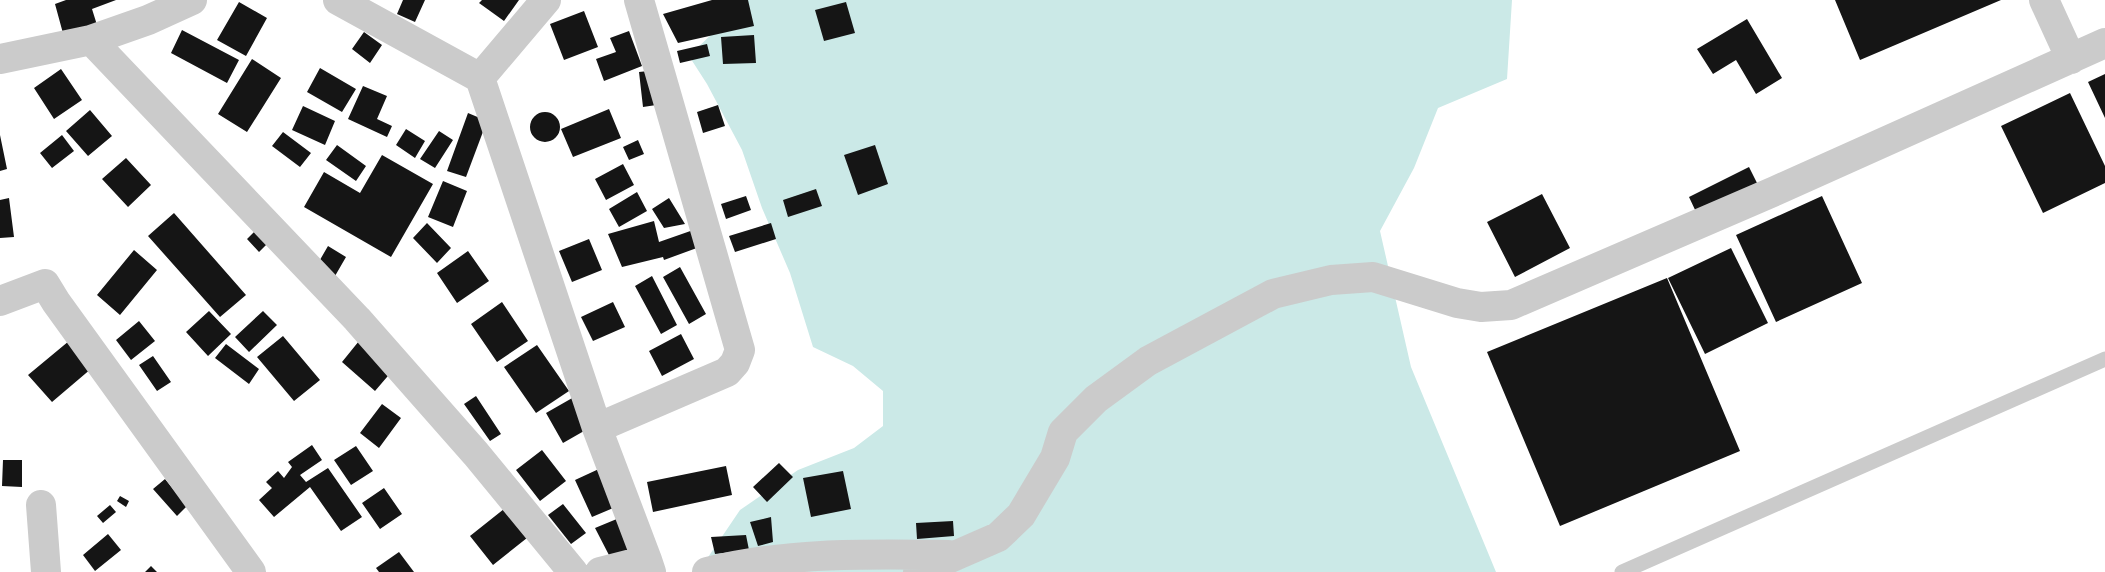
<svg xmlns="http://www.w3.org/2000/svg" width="2105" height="572" font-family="'Alegreya Sans',sans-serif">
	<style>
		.water { fill: #cbe9e7 }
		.building { fill: #151515 }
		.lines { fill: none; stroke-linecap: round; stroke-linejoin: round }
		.service { stroke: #cbcbcb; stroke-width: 15 }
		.minor { stroke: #cbcbcb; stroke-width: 30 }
	</style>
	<rect width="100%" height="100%" fill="#fff"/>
	<!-- water -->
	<path class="water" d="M747 0H1512L1507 79 1438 108 1414 168 1380 231 1411 367 1496 572H698L740 510 798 470 854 448 883 426V391L853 366 813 347 790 273 762 208 742 150 707 84 689 56Z"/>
	<!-- building -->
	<path class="building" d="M66 0H116L92 9 97 25 64 37 55 4Z
		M403 0H425L415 22 397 14Z
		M482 0H519L504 21 479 3Z
		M712 0H748L754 26 678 43 663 14Z
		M1835 0H2001L1860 60Z
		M239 2 267 18 246 56 217 40Z
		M846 2 855 33 824 41 815 10Z
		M584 11 598 47 564 60 550 24Z
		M1747 19 1782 78 1756 94 1736 60 1713 74 1697 49Z
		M182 30 239 60 227 83 171 53Z
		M629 31 642 66 604 81 596 59 616 52 610 38Z
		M364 32 382 45 370 63 352 49Z
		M754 35 756 63 723 64 721 37Z
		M707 44 710 56 680 63 677 51Z
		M252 59 281 78 247 132 218 114Z
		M320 68 356 89 342 112 307 92Z
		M61 69 82 100 54 119 34 88Z
		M658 70 663 104 643 107 639 72Z
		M2105 74V118L2088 82Z
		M363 86 387 96 377 119 392 126 387 137 348 119Z
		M2070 93 2105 166V183L2043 213 2001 126Z
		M718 105 725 126 703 133 697 112Z
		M303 106 335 121 325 145 292 130Z
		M609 109 621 138 573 157 561 129Z
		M90 110 112 136 88 156 66 131Z
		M530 127a15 15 0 1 1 30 0a15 15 0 1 1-30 0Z
		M468 113 487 121 466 177 447 171Z
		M406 129 425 141 415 158 396 145Z
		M439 131 453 140 435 168 420 159Z
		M283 132 311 153 300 167 272 146Z
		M0 135 7 169 0 171Z
		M62 135 74 151 52 168 40 153Z
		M638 140 644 154 629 160 623 147Z
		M337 145 366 166 356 181 326 160Z
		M875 145 888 184 858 195 844 155Z
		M382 155 433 184 391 257 304 207 324 172 360 193Z
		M126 158 151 185 128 207 102 179Z
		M623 164 634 185 606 200 595 179Z
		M1749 167 1758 185 1697 214 1689 197Z
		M443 181 467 191 453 227 428 217Z
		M816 189 822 206 788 217 783 200Z
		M637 192 647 211 619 227 609 209Z
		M1542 194 1570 248 1515 277 1487 222Z
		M746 196 751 210 726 219 721 204Z
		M1822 196 1862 283 1776 322 1736 235Z
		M9 198 14 237 0 238V200Z
		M669 198 685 224 664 228 652 209Z
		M174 213 246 295 220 317 148 236Z
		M654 221 659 242 699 228 705 245 664 260 663 257 622 267 608 234Z
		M427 223 451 248 437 263 413 238Z
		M771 223 776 239 735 252 729 236Z
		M260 226 272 239 259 252 247 239Z
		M589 239 602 270 572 282 559 251Z
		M328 246 346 257 335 276 317 265Z
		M1731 248 1768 323 1705 354 1668 278Z
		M134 250 157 270 120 315 97 295Z
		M468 251 489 281 457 303 437 273Z
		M680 267 706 314 689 324 663 277Z
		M652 276 677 325 661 334 635 286Z
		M1667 278 1740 451 1560 526 1487 352Z
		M502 302 528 341 497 362 471 324Z
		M613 302 625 327 593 341 581 317Z
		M209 311 231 334 208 356 186 332Z
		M263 311 277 325 249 352 235 337Z
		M139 321 155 341 131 360 116 340Z
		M681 334 694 359 662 376 649 351Z
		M283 336 320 380 294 401 257 357Z
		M69 341 92 368 52 402 28 375Z
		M359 341 393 370 375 391 342 362Z
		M226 344 259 369 249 384 215 358Z
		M537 345 569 391 536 413 504 367Z
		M153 356 171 382 157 391 139 365Z
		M476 396 501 434 490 441 464 404Z
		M574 397 591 427 563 443 546 413Z
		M382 404 401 418 379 448 360 433Z
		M312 445 322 460 300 475 306 482 328 468 362 517 341 531 310 487 274 517 259 500 272 488 266 482 278 471 284 478 292 467 288 462Z
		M356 446 373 471 351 485 334 460Z
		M542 450 566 481 540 501 516 470Z
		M3 460H22V487L2 486Z
		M779 463 793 477 767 502 753 487Z
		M726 466 732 495 653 512 647 482Z
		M601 468 618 506 592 517 575 480Z
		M843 471 851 509 811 517 803 478Z
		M165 479 187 506 177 516 153 489Z
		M384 488 402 514 380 529 362 503Z
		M120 496 129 501 126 507 117 501Z
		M563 504 586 533 571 544 548 515Z
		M110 505 116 512 103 523 97 516Z
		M509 505 532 534 493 565 470 536Z
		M624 516 638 548 611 559 595 528Z
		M771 517 773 542 758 546 750 522Z
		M953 521 954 536 917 539 916 523Z
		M108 534 121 550 95 571 83 555Z
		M746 535 749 550 715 554 711 537Z
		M399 552 414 572H379L376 568Z
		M151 566 157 572H145Z"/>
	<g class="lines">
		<!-- service -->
		<path class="service" d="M1622 572 2105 359"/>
		<!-- minor -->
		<path class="minor" d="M338 0 480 78 546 0
			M2044 0 2071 59
			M91 40 357 319 476 454 573 572
			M0 59 91 40 148 20 192 0
			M480 78 597 428 647 560
			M0 301 45 284 56 302 251 572
			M597 428 727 372 735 363 740 350 639 0
			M41 505 46 572
			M600 572 647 560 651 572
			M707 572C787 552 866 554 948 555
			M918 572 998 537 1021 515 1055 458 1063 432 1096 399 1148 361 1273 294 1331 280 1373 277 1457 303 1481 307 1511 305 1775 191 2105 43"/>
	</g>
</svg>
